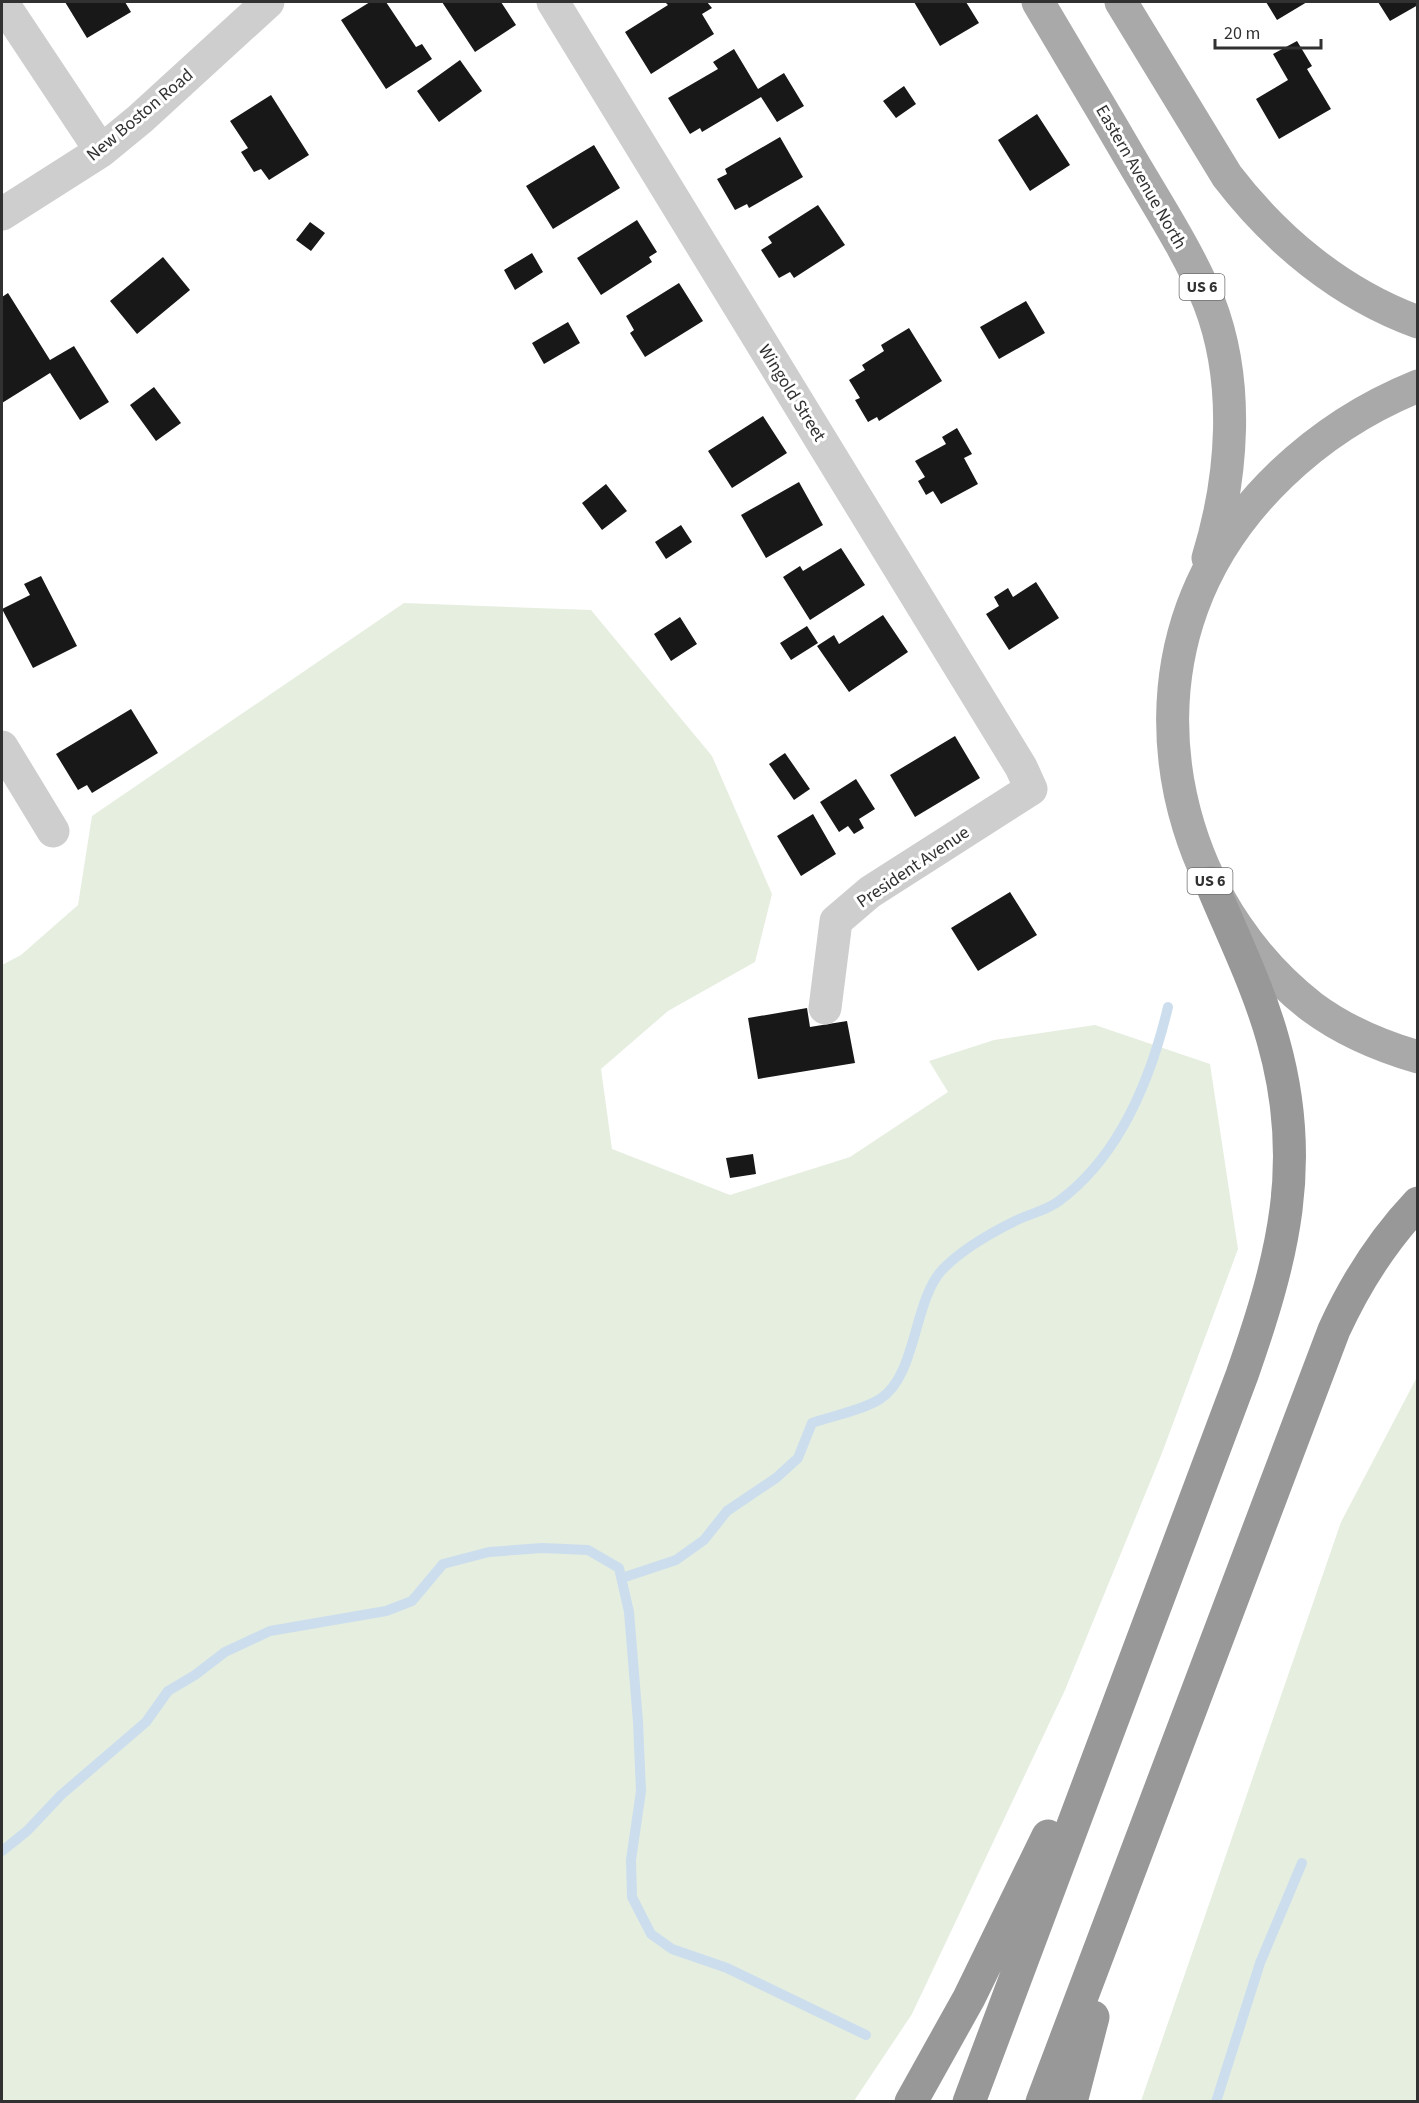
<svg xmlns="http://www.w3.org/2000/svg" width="1419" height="2103" font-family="'Source Sans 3',sans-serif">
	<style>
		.green { fill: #e6eee0 }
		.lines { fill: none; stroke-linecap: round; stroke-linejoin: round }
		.stream { stroke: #ccdeed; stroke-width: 10 }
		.building { fill: #181818 }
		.minor { stroke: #cecece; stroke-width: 33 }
		.major { stroke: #a9a9a9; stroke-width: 33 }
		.highway { stroke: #989898; stroke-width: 33 }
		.labels { text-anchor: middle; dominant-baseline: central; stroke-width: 6; stroke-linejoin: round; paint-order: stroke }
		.shield { fill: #fff; stroke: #6f6f6f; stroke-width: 1.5 }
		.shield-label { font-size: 16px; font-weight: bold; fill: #313131 }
		.street-label { font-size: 18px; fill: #313131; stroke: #fff }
	</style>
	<rect width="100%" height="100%" fill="#fff"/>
	<!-- green -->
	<path class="green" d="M404 603 591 610 712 756 772 894 755 962 668 1011 601 1069 612 1149 730 1195 850 1157 948 1092 929 1061 994 1040 1095 1025 1210 1064 1238 1249 1162 1453 1065 1690 912 2014 854 2101H2V965L21 955 78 905 92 816Z
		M1417 1377V2101H1141L1341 1522Z"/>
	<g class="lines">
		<!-- stream -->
		<path class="stream" d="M622 1578 676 1560 704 1540 727 1511 776 1478 798 1458 812 1423C832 1416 863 1410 880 1399 917 1375 913 1302 942 1270 961 1250 989 1234 1013 1222 1028 1214 1046 1211 1059 1201 1120 1156 1151 1078 1168 1007
			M2 1851 27 1831 61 1795 146 1722 168 1691 195 1675 225 1652 270 1631 386 1611 412 1601 443 1564 489 1552 542 1548 588 1550 619 1568 629 1612 638 1722 641 1791 631 1860 632 1897 651 1934 672 1949 727 1968 866 2035
			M1216 2102 1260 1963 1302 1863"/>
	</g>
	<!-- building -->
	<path class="building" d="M65 2H125L131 12 87 38Z
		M370 2H386L416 47 422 44 432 59 386 89 341 20Z
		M442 2H501L516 25 475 52Z
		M665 2H707L712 8 702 14 714 34 651 74 625 32 668 5Z
		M914 2H966L979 23 940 46Z
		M1266 2H1307L1277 20Z
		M1378 2H1418V5L1390 21Z
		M1297 41 1312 66 1307 69 1331 109 1279 139 1256 99 1288 80 1273 54Z
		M734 49 758 89 784 73 804 106 777 122 761 97 702 132 700 128 690 134 668 98 718 69 713 62Z
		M460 60 482 91 439 122 417 91Z
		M904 86 916 104 896 118 883 101Z
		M271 95 309 155 269 180 261 169 254 172 241 152 248 148 230 121Z
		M1037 114 1070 165 1030 191 998 140Z
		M780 137 803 177 749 208 747 204 735 210 717 179 727 174 725 169Z
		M594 145 620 188 553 229 526 186Z
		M818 205 845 245 794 278 790 272 779 278 761 250 772 243 768 237Z
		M637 220 657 252 649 257 652 262 601 295 577 258Z
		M310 222 325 233 311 251 296 240Z
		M532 253 543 272 515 290 504 270Z
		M163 257 190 290 137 334 110 301Z
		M679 283 703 321 645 357 630 333 634 330 626 316Z
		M8 293 50 360 74 346 109 402 80 420 50 373 2 403V297Z
		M1026 301 1045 333 999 359 980 327Z
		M568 322 580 343 544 364 532 343Z
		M909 328 942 381 879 421 877 417 868 422 855 400 860 398 849 380 865 370 862 365 884 351 881 345Z
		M154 387 181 423 156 441 130 405Z
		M763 416 787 453 732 488 708 451Z
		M957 428 972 454 964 458 978 484 941 504 933 491 926 495 918 481 925 477 915 461 946 444 942 437Z
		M799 482 823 525 766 558 741 515Z
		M606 484 627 511 602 530 582 503Z
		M681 525 692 542 666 559 655 542Z
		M841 548 865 585 810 620 783 577 800 566 803 571Z
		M41 576 77 646 33 668 2 609 30 595 24 584Z
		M1036 582 1059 618 1009 650 986 614 999 606 994 597 1008 588 1013 597Z
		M883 615 908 652 849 692 817 646 834 635 839 644Z
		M680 617 697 644 671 661 654 634Z
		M807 626 818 643 791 660 780 643Z
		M131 709 158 753 92 793 87 785 78 790 56 754Z
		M955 736 980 778 915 817 890 775Z
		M785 753 810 789 794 800 769 764Z
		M856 779 875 809 859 819 864 828 854 834 848 826 839 832 820 802Z
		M813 814 836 854 801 876 777 836Z
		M1010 892 1037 935 978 971 951 928Z
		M807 1008 810 1027 847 1021 855 1063 758 1079 748 1018Z
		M753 1154 756 1174 730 1178 726 1158Z"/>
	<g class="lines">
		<!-- minor -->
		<path class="minor" d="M2 2 101 151
			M553 2 1021 767 1031 789 870 892 836 921 825 1008
			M2 214 101 151 140 119 268 2
			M2 747 53 831"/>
		<!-- major -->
		<path class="major" d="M1038 2C1070 56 1103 111 1135 166 1161 210 1190 255 1209 302 1240 382 1233 477 1208 558
			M1121 2 1227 176C1276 240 1341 294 1418 322
			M1418 386C1319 426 1229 506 1192 608 1141 749 1194 916 1312 1007 1343 1030 1380 1046 1418 1057"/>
		<!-- highway -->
		<path class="highway" d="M911 2102 969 1998 1048 1836
			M969 2102 1242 1375C1283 1258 1308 1163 1273 1040 1258 986 1232 934 1211 883
			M1042 2102 1334 1330C1356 1282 1382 1241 1418 1203
			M1071 2102 1093 2017"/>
	</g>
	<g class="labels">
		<!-- shield labels -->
		<g class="shield">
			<rect x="1179.5" y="274" width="45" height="26" rx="4.5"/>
			<rect x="1187.5" y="868" width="45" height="26" rx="4.5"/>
		</g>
		<g class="shield-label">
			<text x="1202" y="287">US 6</text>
			<text x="1210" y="881">US 6</text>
		</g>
		<!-- street labels -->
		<g class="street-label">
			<text transform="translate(140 115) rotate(-40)">New Boston Road</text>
			<text transform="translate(1141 177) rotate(60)">Eastern Avenue North</text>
			<text transform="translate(792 393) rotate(58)">Wingold Street</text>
			<text transform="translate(913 867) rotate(-34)">President Avenue</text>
		</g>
	</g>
	<!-- border -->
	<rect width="1419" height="2103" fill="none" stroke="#313131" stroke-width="6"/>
	<!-- scale -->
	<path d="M1215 39v9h106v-9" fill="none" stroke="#313131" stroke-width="3"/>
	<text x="1224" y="39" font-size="18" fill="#313131" stroke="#ffffff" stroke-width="4.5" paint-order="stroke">20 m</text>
</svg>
